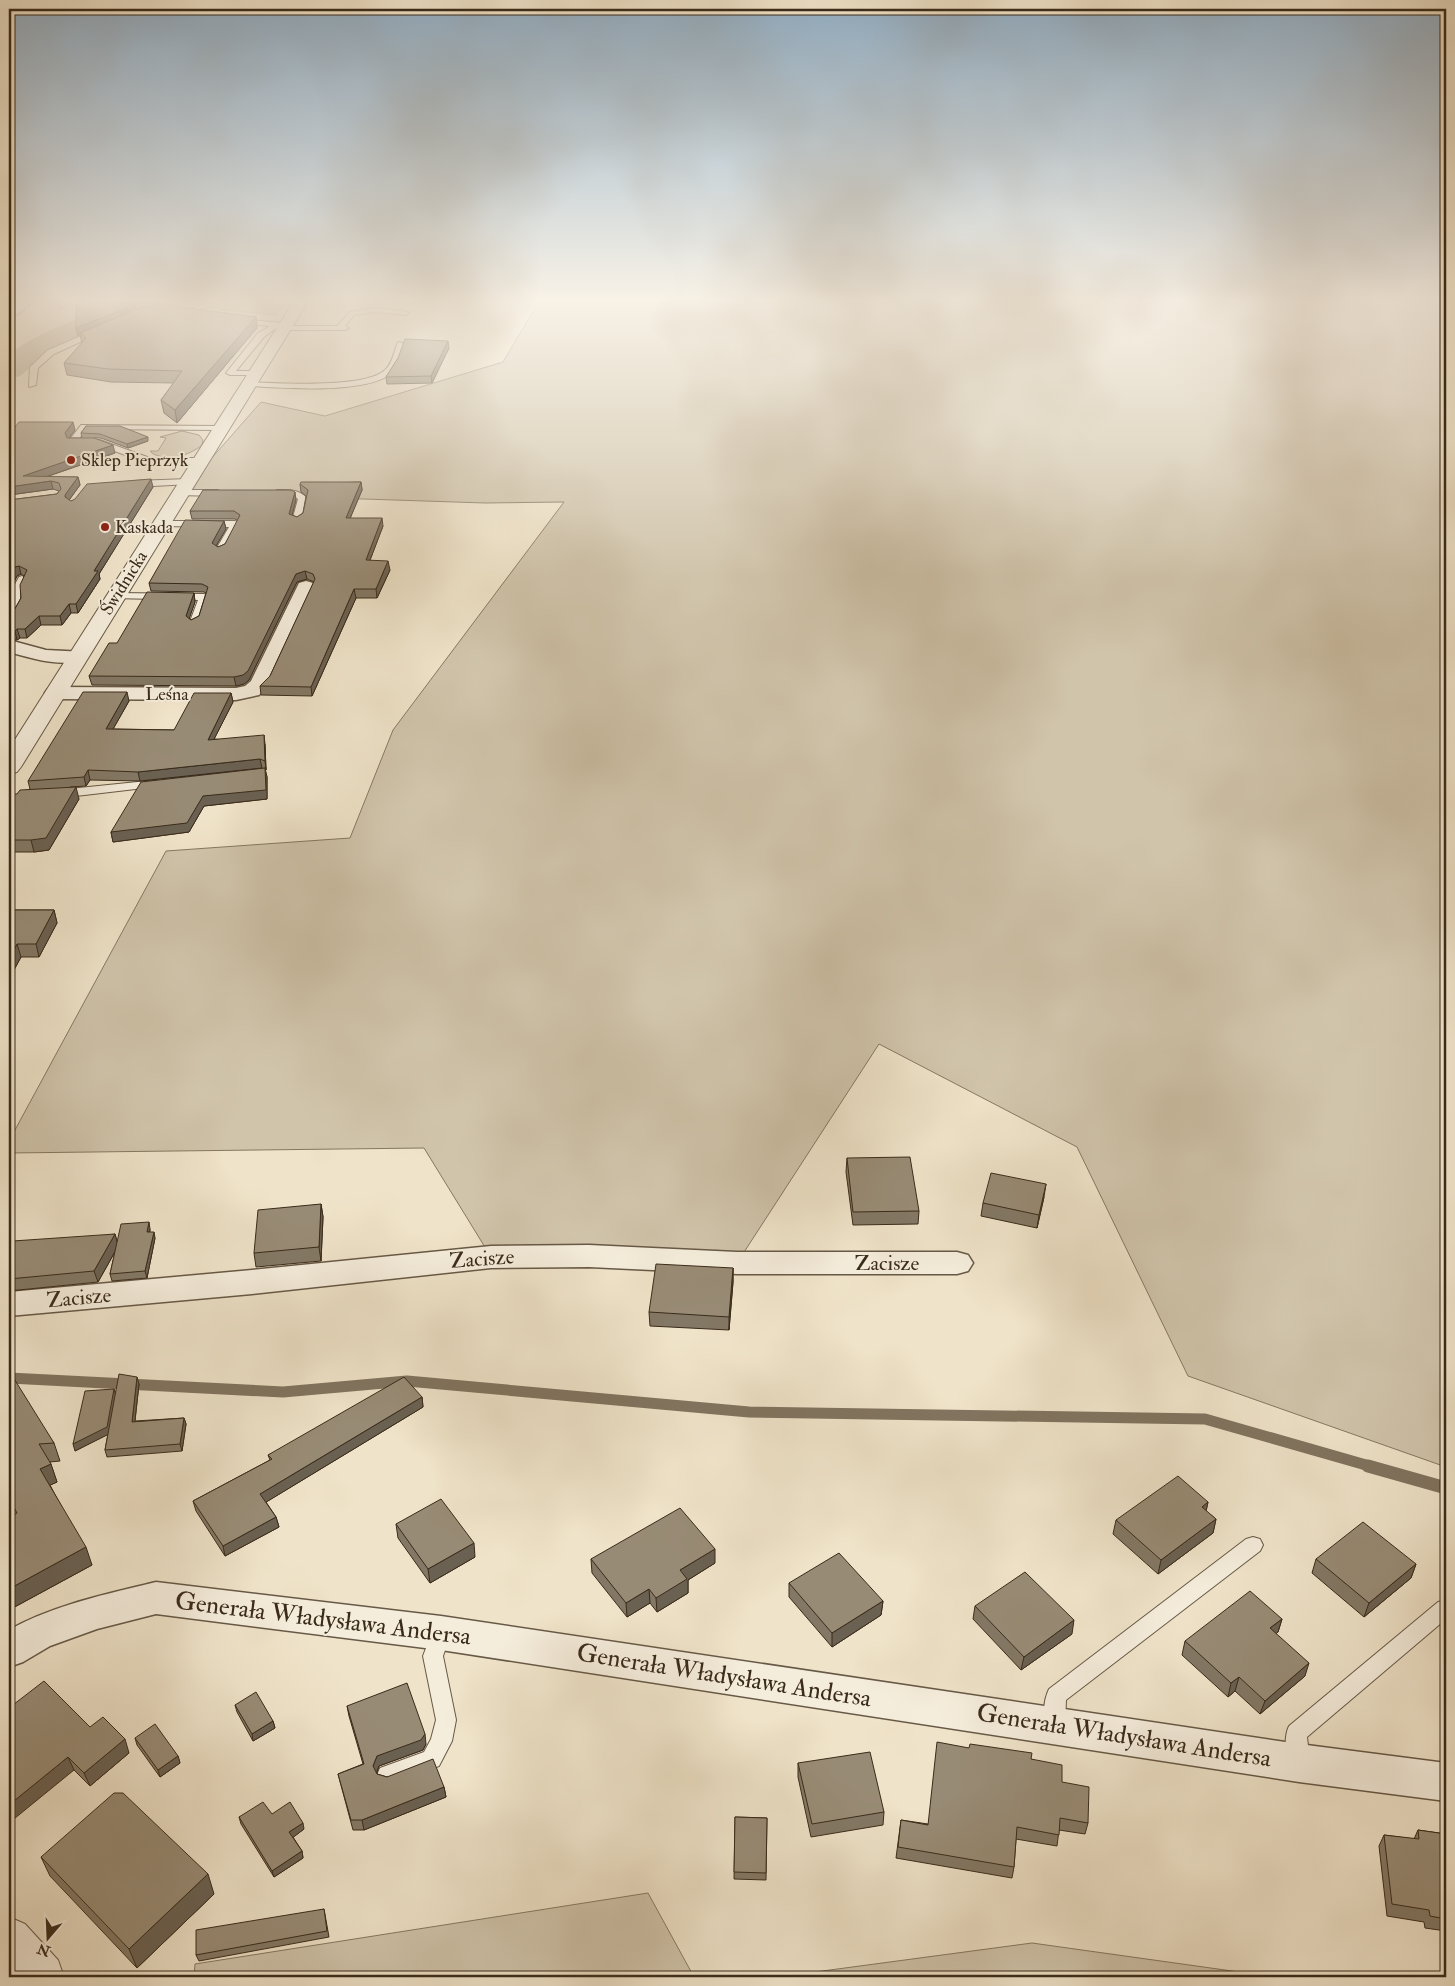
<svg xmlns="http://www.w3.org/2000/svg" width="1455" height="1986" font-family="'IM FELL Double Pica',serif">
	<style>
		.green { fill: #d0c4ab; stroke: #857862 }
		.lines { fill: none; stroke-linecap: round; stroke-linejoin: round }
		.stream-far1 { stroke: #817460; stroke-width: 11 }
		.stream { stroke: #817460; stroke-width: 13 }
		.river { fill: #b1a48e; fill-rule: evenodd }
		.service-casing { stroke: #675946; stroke-width: 2 }
		.minor-casing { stroke: #675946; stroke-width: 3 }
		.tertiary-casing { stroke: #675946; stroke-width: 2 }
		.service { fill: #f5eddc; fill-rule: evenodd }
		.minor { fill: #f5eddc; fill-rule: evenodd }
		.tertiary { fill: #f5eddc; fill-rule: evenodd }
		.wall { fill: #837865; stroke: #3a2b1a }
		.shaded-wall { fill: #6a6152; stroke: #3a2b1a }
		.building { fill: #988b75; stroke: #3a2b1a }
		.poi-dot { fill: #8f2418; stroke: #f5eddc; stroke-width: 2 }
		.labels { text-anchor: middle; dominant-baseline: central; stroke-width: 4; stroke-linejoin: round; paint-order: stroke }
		.far-poi-label { font-size: 18px; fill: #3a2b1a; stroke: #f5eddc; text-anchor: start }
		.far-street-label { font-size: 18px; fill: #3a2b1a; stroke: #f5eddc }
		.street-label { font-size: 21px; fill: #3a2b1a; stroke: #f5eddc }
		.near-street-label { font-size: 25px; fill: #3a2b1a; stroke: #f5eddc }
	</style>
	<rect width="100%" height="100%" fill="#efe3c9"/>
	<filter id="stains"><feTurbulence type="fractalNoise" baseFrequency=".004" numOctaves="4"/><feColorMatrix values="0 0 0 0 .2 0 0 0 0 .09 0 0 0 0 .02 0 0 0 .5 -.17"/></filter>
	<radialGradient id="worn" r=".72"><stop offset=".6" stop-color="#630" stop-opacity="0"/><stop offset="1" stop-color="#630" stop-opacity=".3"/></radialGradient>
	<!-- green -->
	<path class="green" d="M231 298H292L276 315 208 308Z
		M541 298H1446V1467L1188 1376 1077 1147 879 1044 737 1263 491 1257 424 1148 9 1153V1141L166 851 350 838 393 730 564 502 485 503 181 493 261 402 325 416 503 362Z
		M182 431 199 435 203 440 202 445C189 456 166 462 152 453L150 451H158L166 438 160 437Z
		M648 1893 694 1977H194L195 1964Z
		M1032 1943 1275 1977 785 1976Z"/>
	<g class="lines">
		<!-- stream-far1 -->
		<path class="stream-far1" d="M9 1378 283 1392 407 1381 749 1412 1205 1419 1373 1467"/>
		<!-- stream -->
		<path class="stream" d="M1368 1466 1446 1488"/>
		<!-- river -->
		<path class="river" d="M147 298H192L188 304 119 324 86 336 40 360 20 376 9 379V354C50 325 99 311 147 298Z"/>
		<defs>
			<path id="service" d="M66 298H73L65 308H61L60 307Z
				M216 298H225L197 311 199 314 208 315V319L193 318 191 309Z
				M374 308 405 311 409 313 405 315 374 312 354 315 345 326 349 328 345 330H284L278 327 264 337 236 371H255L259 373 258 375H230L226 373 258 333 270 326 239 323H236V319L285 323 288 326H337L350 312Z
				M95 330 102 332 54 354 38 368 36 385 29 387 30 367 48 350Z
				M398 342 405 344C401 354 398 368 389 375 362 394 282 388 248 386L244 384 248 382C277 383 365 389 385 370 393 363 394 351 398 342Z
				M81 425 221 426 225 428 221 430 86 429 78 440H100L150 458H202L206 461 202 464H149L96 444H69L68 442Z
				M188 479 192 482 191 484 134 487 130 484 134 481Z
				M181 490H218L222 493 218 496 178 495 177 493Z
				M277 490C289 490 298 489 307 498L300 523H294L292 521 298 499 293 496 274 495 273 493Z
				M162 521H235L240 524 225 551 220 554 215 551 229 527 159 526V522Z
				M22 576 27 579 20 593 21 607 13 622 9 623 10 593 19 577Z
				M116 593 204 594 209 597 199 624 194 627 189 624 198 600 113 598 111 596Z
				M157 780 163 784 161 786 59 798 53 794 59 790Z
				M1253 1537 1260 1539 1263 1545 1260 1551 1066 1700 1065 1725 1062 1732 1055 1735 1048 1732C1042 1720 1043 1701 1049 1689L1246 1539Z
				M1446 1600V1619L1307 1737 1310 1763 1307 1770 1299 1773 1291 1770C1286 1758 1283 1738 1289 1726L1438 1602Z
				M441 1624 448 1627 451 1633 443 1656 456 1720 452 1741 439 1766 388 1785 380 1782 377 1775 380 1768 424 1752 431 1739 436 1720 423 1656 434 1627Z"/>
			<path id="minor" d="M22 298H37L14 317 9 318V308Z
				M306 581 313 583 315 587 270 684 259 695 236 700 55 699 48 697 45 693 48 689 55 687 236 688 245 686 251 681 297 587 299 583Z
				M9 640 46 650 85 652 88 656 85 660C59 667 34 659 9 652Z
				M589 1245 737 1252H957L968 1255 973 1263 968 1271 957 1274H737L589 1267 491 1268 252 1294 9 1316V1292L252 1270 491 1246Z
				M156 1582 441 1616 1299 1744 1446 1763V1801L1299 1782 441 1650 156 1614 97 1629 50 1646 23 1662 9 1667V1630C53 1605 107 1594 156 1582Z"/>
			<path id="tertiary" d="M296 298H310L21 767 17 772 9 774V749Z
				M9 1917 25 1924 58 1960 64 1977H11L9 1975Z"/>
		</defs>
		<!-- service casing -->
		<use href="#service" class="service-casing"/>
		<!-- minor casing -->
		<use href="#minor" class="minor-casing"/>
		<!-- tertiary casing -->
		<use href="#tertiary" class="tertiary-casing"/>
		<!-- service -->
		<use href="#service" class="service"/>
		<!-- minor -->
		<use href="#minor" class="minor"/>
		<!-- tertiary -->
		<use href="#tertiary" class="tertiary"/>
	</g>
	<!-- wall -->
	<path class="wall" d="M135 305 136 310 256 317 257 328 177 423 164 413 161 400 174 383 111 382 67 375 64 363 82 343 80 335 78 336 76 328Z
		M449 348 432 383 387 384 386 377 398 358Z
		M86 426 148 441 128 448 101 438H94L115 453 46 477H78L80 485 69 500 71 501 153 487 99 574 100 579 78 613H71L62 625H41L27 638H20L17 640 9 639V615L12 614 21 598 24 576 21 574 17 576 9 592V500L57 494 59 491 53 489 9 495 75 430 69 438H82L81 433Z
		M361 482 362 490 350 518 383 526 370 560 390 570 377 598H356L312 696 261 695 260 686 270 676 314 582 307 579 297 582 249 680 244 684 236 686 92 685 89 676 117 643 194 593 195 602 189 618 191 620 199 616 206 593 204 592 151 591 149 583 224 521 226 529 216 546 218 547 225 544 238 521 235 519H192L190 511 296 500 292 515 297 517 303 513 306 496 301 492 300 484Z
		M231 693 233 702 214 739 265 744 266 770H265L267 777V799L204 806 189 832 113 842 111 832 247 770 140 781 90 780 86 786 70 787 79 799 49 850 34 852H9V801L17 794 30 789 28 781 129 701 113 729 174 730Z
		M12 910H54L57 923 39 957H21L9 979Z
		M847 1158 919 1211 918 1224 853 1225 846 1172Z
		M1044 1197 1037 1228 981 1216 983 1203Z
		M321 1204 323 1217 321 1261 256 1267 254 1253Z
		M150 1229V1232L155 1238 147 1278 112 1281 110 1274 115 1252 98 1282 9 1291V1253L115 1234 117 1241Z
		M733 1268V1282L729 1330 650 1326 649 1312Z
		M139 1384 135 1421 184 1418 186 1424 182 1451 107 1457 105 1450 108 1434 75 1451 114 1389 116 1393Z
		M9 1385 54 1443 60 1461 50 1462 57 1482 50 1485 92 1565 9 1610V1518L15 1515 9 1504Z
		M422 1397 423 1407 266 1502 276 1517 279 1527 225 1556 196 1511 193 1501 270 1460 268 1455Z
		M1208 1502 1206 1511 1216 1519 1213 1533 1158 1574 1113 1534 1116 1520Z
		M396 1524 475 1557 430 1583 398 1538Z
		M591 1559 715 1563 688 1580V1593L657 1612 650 1603 627 1617 592 1573Z
		M1316 1559 1416 1564 1411 1578 1364 1617 1312 1573Z
		M789 1583 883 1601 881 1615 832 1647 789 1597Z
		M975 1606 1072 1634 1021 1670 973 1619Z
		M1282 1619 1278 1632 1276 1634 1305 1676 1260 1714 1235 1691 1228 1697 1182 1655 1185 1641Z
		M235 1705 273 1721 275 1728 253 1741 237 1712Z
		M347 1706 426 1744 423 1750 379 1766 377 1773V1774L387 1777 444 1787 446 1797 364 1830H353L338 1774 363 1764 349 1716Z
		M9 1708 90 1727 129 1753 90 1786 74 1770 12 1715Z
		M135 1738 178 1756 180 1763 160 1777 137 1745Z
		M1031 1759 1062 1782 1088 1823 1085 1834 1059 1830 1057 1846 1016 1839 1014 1867 1012 1878 896 1858 901 1820 928 1824Z
		M798 1763 884 1812 883 1825 811 1837 798 1777Z
		M272 1814 304 1829 293 1837 302 1851 303 1858 274 1877 241 1824 239 1817Z
		M735 1817 767 1818 766 1880 734 1879Z
		M1418 1830 1446 1834V1931L1425 1928 1424 1922 1387 1916 1379 1846 1384 1835 1414 1839Z
		M41 1857 214 1894 137 1968 50 1876Z
		M324 1909 329 1937 199 1961 196 1955Z"/>
	<!-- shaded-wall -->
	<path class="shaded-wall" d="M13 298H19L9 306V301Z
		M135 305 137 312 80 333V335L78 336 76 328Z
		M256 317 257 328 177 423 175 410Z
		M448 341 449 348 432 383 431 376Z
		M73 422 75 430 67 441 65 433Z
		M148 437V441L128 448 127 444Z
		M113 445 115 453 25 484 23 476Z
		M78 477 80 485 67 503 65 495Z
		M151 479 153 487 99 574 100 579 78 613 76 604 94 571Z
		M51 481 53 489 9 495V487Z
		M361 482 362 490 347 526 346 518Z
		M295 492 296 500 290 522 289 514Z
		M382 518 383 526 367 568 366 560Z
		M224 521 226 529 213 551 212 543Z
		M388 561 390 570 377 598 376 589Z
		M19 566 21 574 17 576 9 592V579L15 567Z
		M305 571 307 579 297 582 249 680 244 684 236 686 234 677 296 574Z
		M354 589 356 598 312 696 311 687Z
		M194 593 195 602 187 625 186 616Z
		M69 604 71 613 62 625 60 616Z
		M39 616 41 625 27 638 25 629Z
		M17 629 20 638 17 640 15 631Z
		M127 692 129 701 108 738 106 729Z
		M231 693 233 702 209 749 208 740Z
		M264 735 265 744 266 770 265 761Z
		M260 759 262 768 140 781 138 772Z
		M265 768 267 777V799L204 806 189 832 113 842 111 832 203 796Z
		M88 770 90 780 86 786 84 777Z
		M76 787 79 799 49 850 34 852 31 840Z
		M54 910 57 923 39 957 36 944Z
		M17 944 21 957 9 979V959Z
		M1046 1184 1044 1197 1037 1228 1039 1215Z
		M321 1204 323 1217 321 1261 319 1247Z
		M149 1222 150 1229 148 1239 147 1232Z
		M154 1232 155 1238 147 1278 145 1271Z
		M115 1234 118 1246 98 1282 94 1271Z
		M733 1268V1282L729 1330V1317Z
		M137 1377 139 1384 134 1429 132 1422Z
		M114 1389 116 1396 109 1434 75 1451 73 1444Z
		M422 1397 423 1407 263 1504 260 1494Z
		M184 1418 186 1424 182 1451 180 1444Z
		M51 1464 57 1482 46 1487 40 1469Z
		M1208 1502 1205 1516 1202 1507Z
		M276 1517 279 1527 225 1556 223 1546Z
		M1216 1519 1213 1533 1158 1574 1161 1560Z
		M474 1543 475 1557 430 1583 428 1569Z
		M86 1547 92 1565 9 1610V1589Z
		M715 1549V1563L688 1580V1593L657 1612 656 1598 680 1570Z
		M1416 1564 1411 1578 1364 1617 1369 1603Z
		M649 1589 650 1603 627 1617 626 1603Z
		M883 1601 881 1615 832 1647V1633Z
		M1282 1619 1278 1632 1266 1642 1270 1628Z
		M1074 1620 1072 1634 1021 1670 1024 1657Z
		M1309 1663 1305 1676 1260 1714 1265 1701Z
		M1239 1677 1235 1691 1228 1697 1231 1683Z
		M273 1721 275 1728 253 1741 252 1734Z
		M425 1734 426 1744 423 1750 379 1766 375 1776 373 1766 377 1756Z
		M125 1739 129 1753 90 1786 84 1773Z
		M178 1756 180 1763 160 1777 158 1770Z
		M68 1757 74 1770 9 1823V1805Z
		M444 1787 446 1797 364 1830 362 1820Z
		M303 1823 304 1829 291 1839 289 1832Z
		M302 1851 303 1858 274 1877 272 1871Z
		M208 1874 214 1894 137 1968 129 1949Z"/>
	<!-- building -->
	<path class="building" d="M76 298H79L135 305 76 328Z
		M166 305 256 317 175 410 161 400 182 371 108 369 64 363 86 338 80 333 142 307Z
		M405 339 448 341 431 376 386 377 398 358Z
		M19 422H73L65 433 67 438H94L113 445 23 476 78 477 65 495V497L71 501 75 499 87 484 151 479 94 571H98L76 604H69L60 616H39L25 629H17L15 631 9 630V615L12 614 21 598 20 585 27 570 19 566 15 567 9 579V500L57 494 61 489 59 483 51 481 9 487V434Z
		M86 426H120L148 437 127 444 100 434 81 433Z
		M301 482H361L346 518H382L366 560 388 561 376 589H354L311 687 260 686 270 676 315 579 313 574 305 571 296 574 248 671 243 675 234 677 89 676 109 643H117L147 592 194 593 186 616 191 620 199 616 208 587 202 584 149 583 185 520 224 521 212 543 218 547 225 544 240 515 234 511H190L203 490H291L295 492 289 514 297 517 303 513 308 490 300 484Z
		M83 692H127L106 729 174 730 194 693H231L208 740 264 735 265 761 260 759 138 772 88 770 84 777 28 781Z
		M265 768 266 790 203 796 187 823 111 832 141 782Z
		M76 787 46 838 31 840H9V801L13 794H17L20 790Z
		M9 910H54L36 944H17L9 959Z
		M910 1157 919 1211 853 1212 847 1158Z
		M991 1173 1046 1184 1039 1215 983 1203Z
		M321 1204 319 1247 254 1253 258 1210Z
		M149 1222 147 1232H154L145 1271 110 1274 121 1224Z
		M115 1234 94 1271 9 1279V1253L13 1241Z
		M656 1264 733 1268 729 1317 649 1312Z
		M119 1374 137 1377 132 1422 184 1418 180 1444 105 1450Z
		M13 1377 54 1443 39 1444 51 1464 40 1469 86 1547 9 1589V1518L17 1513 9 1498V1385Z
		M404 1377 422 1397 260 1494 276 1517 223 1546 193 1501 272 1459 268 1455Z
		M114 1389 107 1427 73 1444 85 1391Z
		M1178 1476 1208 1502 1202 1507 1216 1519 1161 1560 1116 1520Z
		M441 1499 474 1543 428 1569 396 1524Z
		M680 1508 715 1549 680 1570 687 1579 656 1598 649 1589 626 1603 591 1559Z
		M1363 1522 1416 1564 1369 1603 1316 1559Z
		M839 1553 883 1601 832 1633 789 1583Z
		M1025 1572 1074 1620 1024 1657 975 1606Z
		M1250 1591 1282 1619 1270 1628 1309 1663 1265 1701 1239 1677 1231 1683 1185 1641Z
		M44 1681 90 1727 103 1717 125 1739 84 1773 68 1757 9 1805V1718L14 1713 9 1708Z
		M407 1683 425 1734 421 1740 377 1756 373 1766 377 1774 387 1777 433 1759 444 1787 362 1820H351L338 1774 364 1764 347 1706Z
		M256 1692 273 1721 252 1734 235 1705Z
		M155 1724 178 1756 158 1770 135 1738Z
		M937 1742 969 1748 970 1744 1032 1753 1031 1759 1062 1765V1782L1089 1787 1088 1823 1060 1818 1059 1835 1017 1827 1014 1867 898 1847 901 1820 928 1825Z
		M870 1752 884 1812 812 1824 798 1763Z
		M114 1793H123L208 1874 129 1949 41 1857Z
		M263 1802 272 1814 290 1802 303 1823 289 1832 302 1851 272 1871 239 1817Z
		M735 1817 767 1818 766 1873 734 1872Z
		M1418 1830 1446 1834V1919L1430 1916 1429 1910 1392 1904 1384 1835 1419 1839Z
		M324 1909 327 1931 196 1955V1930Z"/>
	<!-- sky -->
	<linearGradient id="sky" x2="0" y2="1"><stop stop-color="#92aec4"/><stop offset="0.52" stop-color="#f8f2e7"/><stop offset="1" stop-color="#f8f2e7" stop-opacity="0"/></linearGradient>
	<rect width="1455" height="576" fill="url(#sky)"/>
	<!-- markers -->
	<g class="poi-dot">
		<circle cx="71" cy="460" r="5"/>
		<circle cx="105" cy="527" r="5"/>
	</g>
	<g class="labels">
		<!-- far-poi labels -->
		<g class="far-poi-label">
			<text x="81" y="460">Sklep Pieprzyk</text>
			<text x="115" y="527">Kaskada</text>
		</g>
		<!-- far-street labels -->
		<g class="far-street-label">
			<text transform="translate(124 583) rotate(-58)">Świdnicka</text>
			<text x="167" y="694">Leśna</text>
		</g>
		<!-- street labels -->
		<g class="street-label">
			<text transform="translate(482 1259) rotate(-4)">Zacisze</text>
			<text x="887" y="1263">Zacisze</text>
			<text transform="translate(79 1298) rotate(-5)">Zacisze</text>
		</g>
		<!-- near-street labels -->
		<g class="near-street-label">
			<text transform="translate(323 1619) rotate(7)">Generała Władysława Andersa</text>
			<text transform="translate(724 1676) rotate(9)">Generała Władysława Andersa</text>
			<text transform="translate(1124 1736) rotate(9)">Generała Władysława Andersa</text>
		</g>
	</g>
	<!-- margin -->
	<rect width="1455" height="1986" fill="none" stroke="#efe3c9" stroke-width="30"/>
	<rect x="10" y="10" width="1435" height="1966" fill="none" stroke="#3a2b1a" stroke-width="2.5"/>
	<rect x="15" y="15" width="1425" height="1956" fill="none" stroke="#3a2b1a"/>
	<!-- north arrow -->
	<g transform="translate(48 1938) rotate(199)" stroke="#f5eddc" stroke-width="4" paint-order="stroke">
	<path d="M0-4L9 19L0 12L-9 19Z" fill="#3a2b1a"/>
	<text y="-8" font-size="14" font-weight="bold" text-anchor="middle" fill="#3a2b1a">N</text>
	</g>
	<rect width="100%" height="100%" filter="url(#stains)"/>
	<rect width="100%" height="100%" fill="url(#worn)"/>
</svg>
